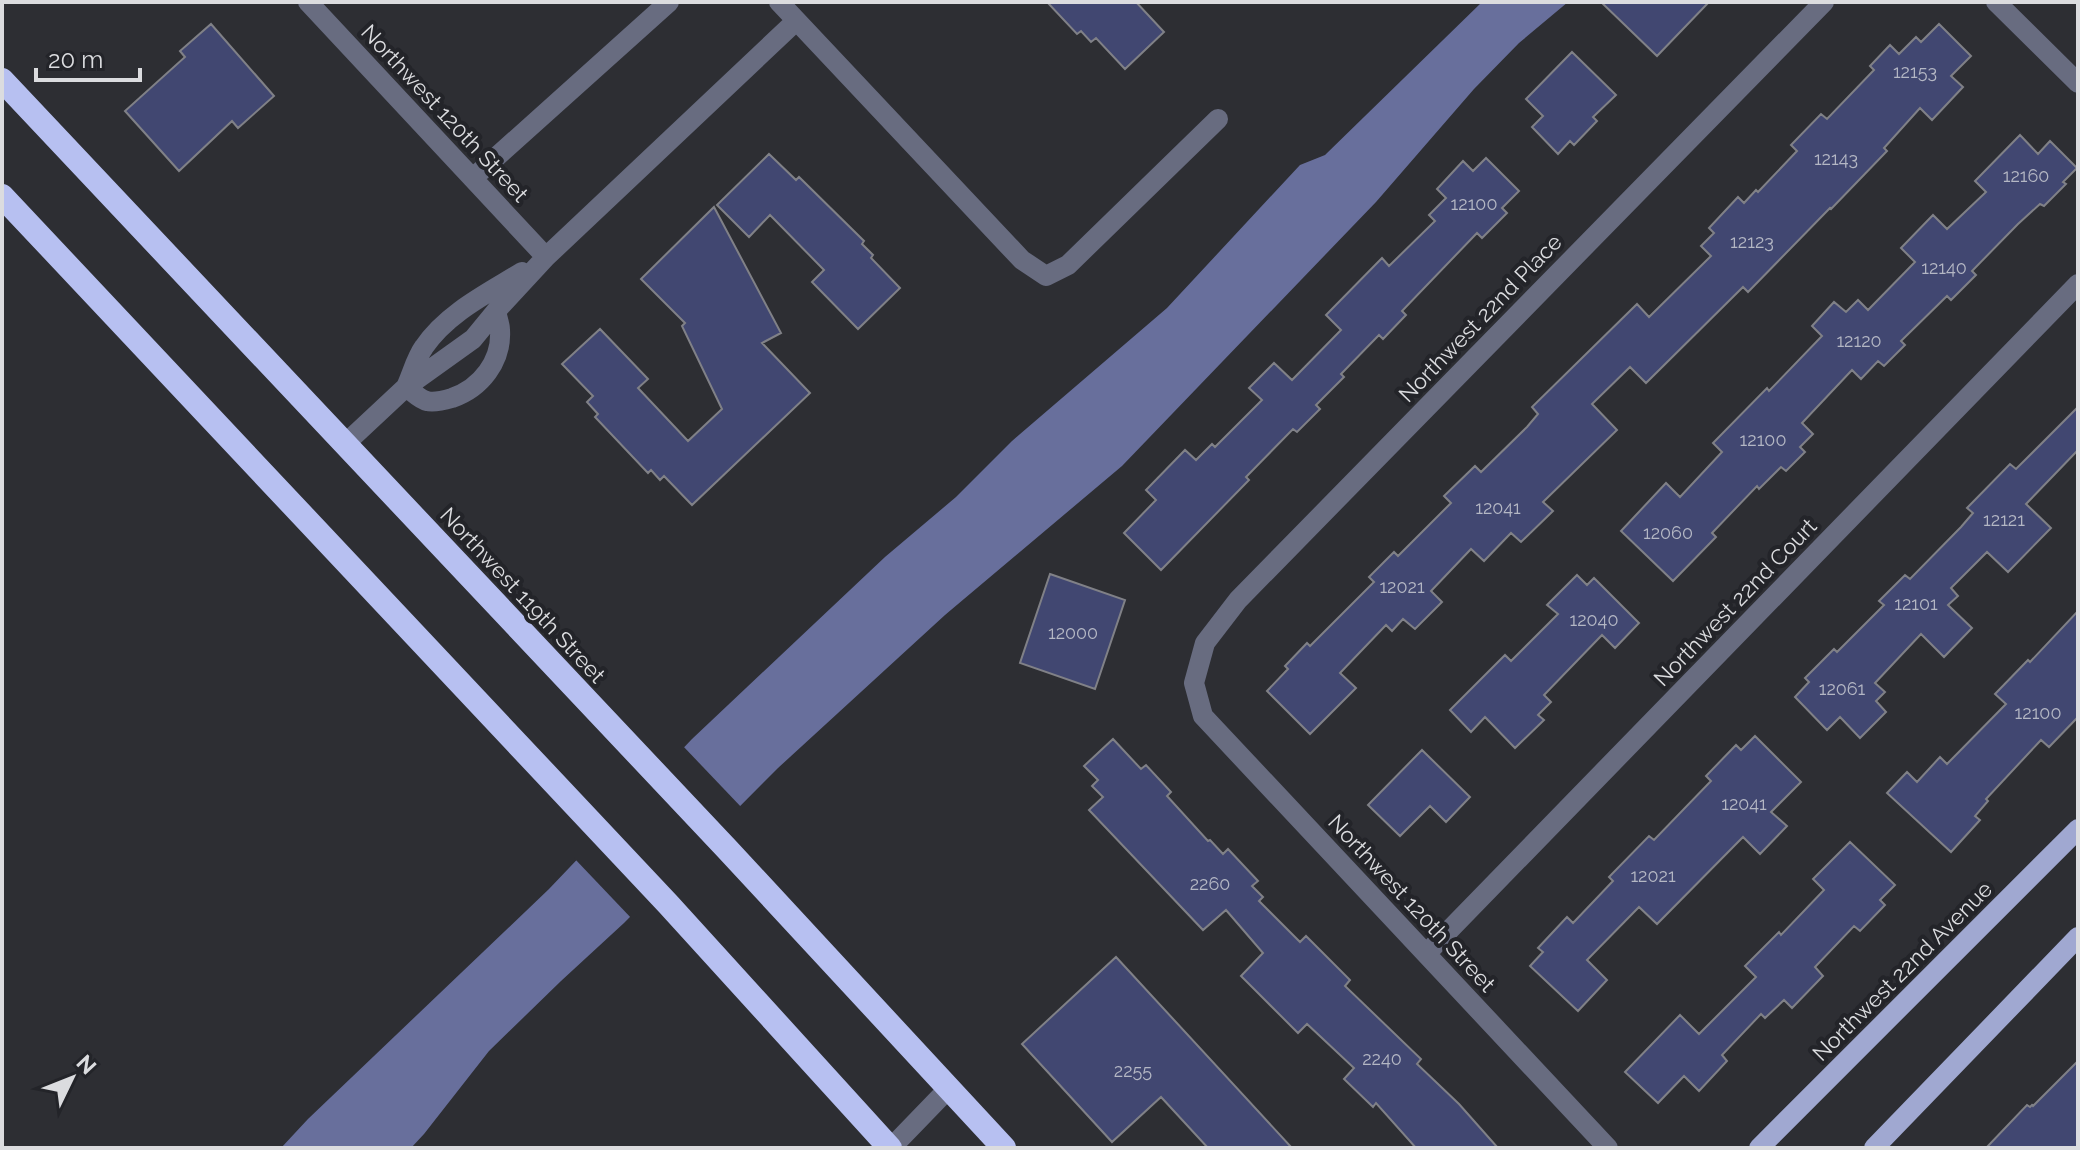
<svg xmlns="http://www.w3.org/2000/svg" width="2080" height="1150" font-family="Raleway,sans-serif">
	<style>
		.water { fill: #686f9c }
		.pier { fill: #2d2e33 }
		.building { fill: #414771; stroke: #808187; stroke-width: 2 }
		.lines { fill: none; stroke-linecap: round; stroke-linejoin: round }
		.minor { stroke: #686c80; stroke-width: 20 }
		.major { stroke: #a0a8d1; stroke-width: 20 }
		.highway { stroke: #b7c0f1; stroke-width: 24 }
		.labels { text-anchor: middle; dominant-baseline: central; stroke-width: 8; stroke-linejoin: round; paint-order: stroke }
		.number-label { font-size: 18px; fill: #b4b7c4 }
		.street-label { font-size: 22px; fill: #dbdcdf; stroke: #232429 }
	</style>
	<rect width="100%" height="100%" fill="#2d2e33"/>
	<!-- water -->
	<path class="water" d="M1482 2H1568L1519 43 1474 89 1376 202 1122 466 945 615 778 768 624 923 561 981 489 1051 424 1134 411 1148H281L308 1119 549 889 692 739 885 557 956 497 1012 441 1167 308 1300 165 1325 155Z"/>
	<!-- pier -->
	<path class="pier" d="M682 745 743 809 633 920 574 858Z"/>
	<!-- building -->
	<path class="building" d="M1047 2H1136L1164 32 1125 69 1096 38 1091 42 1081 31 1077 34Z
		M1601 2H1709L1657 56Z
		M211 24 274 96 238 128 232 121 179 171 125 111 185 57 180 51Z
		M1939 24 1971 56 1951 76 1963 87 1932 120 1920 108 1884 148 1887 151 1831 209 1830 208 1748 292 1743 287 1646 383 1630 367 1592 404 1617 430 1543 502 1553 511 1521 542 1511 533 1484 561 1471 549 1431 591 1442 602 1415 629 1403 619 1392 631 1386 625 1340 673 1356 688 1310 734 1267 691 1288 669 1285 666 1307 643 1310 646 1374 582 1369 577 1394 552 1398 556 1451 503 1444 496 1475 466 1481 472 1527 427 1538 414 1532 407 1637 304 1649 317 1711 256 1701 246 1714 233 1709 228 1738 197 1744 203 1756 190 1758 192 1797 151 1791 145 1821 114 1827 119 1874 70 1870 66 1890 45 1899 54 1916 37 1921 42Z
		M1572 52 1616 95 1593 117 1597 121 1574 145 1570 141 1558 154 1532 127 1543 116 1526 99Z
		M2020 135 2038 154 2050 141 2077 168 2063 182 2066 184 2044 206 2040 204 2018 224 1972 271 1976 275 1951 300 1947 296 1901 341 1905 345 1884 366 1878 361 1861 379 1852 370 1802 423 1813 434 1800 447 1805 452 1786 471 1781 467 1759 489 1757 486 1712 533 1716 537 1673 581 1621 531 1666 483 1680 497 1722 452 1713 443 1767 388 1769 391 1822 336 1812 326 1834 302 1846 312 1858 300 1868 310 1915 262 1901 248 1933 215 1947 229 1986 192 1975 181Z
		M769 154 796 180 799 177 864 241 862 244 873 255 871 258 900 288 858 329 812 282 824 270 770 215 749 237 717 205Z
		M1486 158 1519 191 1502 208 1507 213 1482 238 1477 233 1402 311 1406 315 1383 339 1379 335 1341 374 1344 377 1316 405 1320 409 1297 432 1293 429 1246 477 1249 480 1161 570 1124 533 1156 500 1146 490 1185 450 1196 460 1212 444 1215 447 1262 400 1249 388 1274 363 1292 380 1341 330 1326 315 1382 258 1389 266 1435 221 1429 215 1446 198 1437 189 1463 161 1473 171Z
		M714 207 781 333 762 343 810 393 692 505 664 476 660 480 651 470 648 473 595 417 598 414 587 402 593 396 562 364 600 329 648 379 638 388 688 441 722 409 682 326 685 323 641 279Z
		M2078 407V450L2026 504 2051 528 2008 572 1987 552 1951 588 1958 596 1948 605 1972 628 1944 657 1921 634 1875 683 1885 692 1876 701 1886 712 1860 738 1840 717 1827 730 1795 697 1809 682 1805 678 1834 649 1837 652 1884 605 1879 601 1905 575 1910 579 1961 527 1973 513 1967 508 2010 464 2016 469Z
		M1050 574 1125 600 1095 689 1020 663Z
		M1577 575 1587 585 1594 578 1639 623 1615 648 1602 635 1544 695 1551 702 1538 715 1544 720 1515 748 1485 717 1471 732 1450 710 1505 655 1511 661 1558 614 1547 605Z
		M2078 611V717L2049 747 2041 740 1986 799 1988 801 1975 816 1980 820 1951 852 1887 793 1907 772 1917 782 1940 757 1947 764 2006 704 1995 694 2028 660 2030 662Z
		M1755 736 1801 782 1771 812 1787 826 1760 854 1743 837 1657 924 1639 907 1587 960 1607 980 1578 1011 1530 966 1543 952 1538 948 1567 917 1573 923 1613 881 1609 877 1649 836 1654 840 1711 781 1706 776 1736 745 1741 750Z
		M1113 739 1141 769 1146 765 1171 792 1167 796 1208 841 1210 840 1223 854 1228 849 1258 881 1252 886 1263 897 1259 901 1300 942 1306 936 1350 980 1345 986 1421 1059 1417 1064 1459 1104 1498 1148H1416L1376 1103 1373 1107 1344 1079 1354 1068 1307 1024 1298 1033 1241 976 1263 953 1226 910 1203 930 1089 810 1103 797 1092 786 1098 780 1084 766Z
		M1422 750 1470 797 1446 822 1430 806 1400 836 1368 805Z
		M1850 842 1895 885 1880 900 1885 905 1860 931 1854 926 1815 967 1823 976 1792 1008 1784 1000 1765 1018 1761 1014 1722 1055 1727 1061 1699 1091 1684 1076 1658 1103 1625 1072 1680 1015 1699 1034 1756 977 1745 966 1779 932 1781 935 1824 890 1813 879Z
		M1116 957 1292 1148H1208L1161 1097 1112 1142 1022 1044Z
		M2078 1061V1148H1986L2027 1105 2030 1107 2032 1105 2033 1106Z"/>
	<g class="lines">
		<!-- minor -->
		<path class="minor" d="M308 2 546 257
			M779 2 1022 260 1046 276 1068 265 1218 119
			M1996 2 2078 83
			M473 178 669 2
			M406 387C412 374 416 358 424 347 447 313 488 293 522 272
			M406 387C412 391 420 400 427 401 434 403 445 400 452 398 481 388 502 361 500 330 500 324 497 317 496 311
			M345 444 406 387 473 339 496 311 546 257 796 21
			M1427 953 2078 284
			M891 1148 949 1088
			M1608 1148 1203 716 1194 683 1205 643 1238 600 1824 2"/>
		<!-- major -->
		<path class="major" d="M1759 1148 2078 829
			M1874 1148 2078 937"/>
		<!-- highway -->
		<path class="highway" d="M2 80 727 849 1004 1148
			M2 196 668 904 890 1148"/>
	</g>
	<g class="labels">
		<!-- number labels -->
		<g class="number-label">
			<text x="1915" y="71">12153</text>
			<text x="1836" y="158">12143</text>
			<text x="2026" y="175">12160</text>
			<text x="1474" y="203">12100</text>
			<text x="1752" y="241">12123</text>
			<text x="1944" y="267">12140</text>
			<text x="1859" y="340">12120</text>
			<text x="1763" y="439">12100</text>
			<text x="1498" y="507">12041</text>
			<text x="2004" y="519">12121</text>
			<text x="1668" y="532">12060</text>
			<text x="1402" y="586">12021</text>
			<text x="1916" y="603">12101</text>
			<text x="1594" y="619">12040</text>
			<text x="1073" y="632">12000</text>
			<text x="1842" y="688">12061</text>
			<text x="2038" y="712">12100</text>
			<text x="1744" y="803">12041</text>
			<text x="1653" y="875">12021</text>
			<text x="1210" y="883">2260</text>
			<text x="1382" y="1058">2240</text>
			<text x="1133" y="1070">2255</text>
		</g>
		<!-- street labels -->
		<g class="street-label">
			<text transform="translate(445 113) rotate(47)">Northwest 120th Street</text>
			<text transform="translate(1480 318) rotate(-46)">Northwest 22nd Place</text>
			<text transform="translate(523 595) rotate(47)">Northwest 119th Street</text>
			<text transform="translate(1735 602) rotate(-46)">Northwest 22nd Court</text>
			<text transform="translate(1412 903) rotate(47)">Northwest 120th Street</text>
			<text transform="translate(1902 971) rotate(-45)">Northwest 22nd Avenue</text>
		</g>
	</g>
	<!-- border -->
	<rect width="2080" height="1150" fill="none" stroke="#dbdcdf" stroke-width="8"/>
	<!-- north arrow -->
	<g transform="translate(72 1078) rotate(47)" stroke="#232429" stroke-width="6" paint-order="stroke">
	<path d="M0-6L14 30L0 20L-14 30Z" fill="#dbdcdf"/>
	<text y="-12" font-size="22" font-weight="bold" text-anchor="middle" fill="#dbdcdf">N</text>
	</g>
	<!-- scale -->
	<path d="M36 68v12h104v-12" fill="none" stroke="#dbdcdf" stroke-width="4"/>
	<text x="48" y="68" font-size="24" fill="#dbdcdf" stroke="#232429" stroke-width="6" paint-order="stroke">20 m</text>
</svg>
